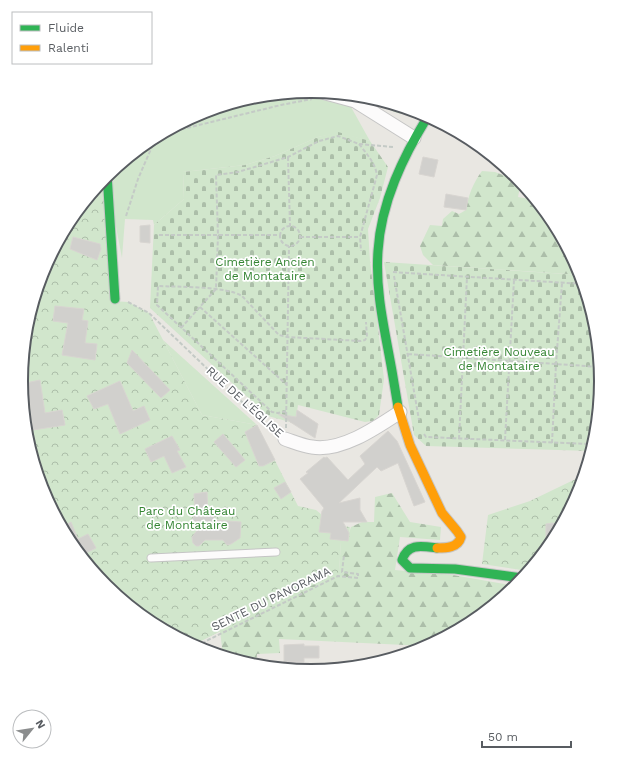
<svg xmlns="http://www.w3.org/2000/svg" width="622" height="761" font-family="'Work Sans',sans-serif">
	<style>
		.green { fill: #d1e6cc }
		.forest { fill: url(#forest-firs) }
		.cemetery { fill: url(#cemetery-stones) }
		.park { fill: url(#park-crowns) }
		.building { fill: #d1d0cd; stroke: #d8d5d1 }
		.lines { fill: none; stroke-linecap: round; stroke-linejoin: round }
		.lane-casing { stroke: #c5c5c5; stroke-width: 9 }
		.street-casing { stroke: #c5c5c5; stroke-width: 15 }
		.fast-casing { stroke: #c6c6c6; stroke-width: 11 }
		.slow-casing { stroke: #c6c6c6; stroke-width: 11 }
		.path { stroke: #c4cac6; stroke-width: 2; stroke-dasharray: 4 2; stroke-linecap: butt }
		.lane { stroke: #fcfbfb; stroke-width: 7 }
		.street { stroke: #fcfbfb; stroke-width: 13 }
		.fast { stroke: #30b455; stroke-width: 9 }
		.slow { stroke: #ff9f0a; stroke-width: 9 }
		.labels { text-anchor: middle; dominant-baseline: central; stroke-width: 3.5; stroke-linejoin: round; paint-order: stroke }
		.park-label { font-size: 12px; fill: #358533; stroke: #fff }
		.street-label { font-size: 12px; fill: #585c61; stroke: #fff }
		.rim { fill: none; stroke: #585c61; stroke-width: 2 }
	</style>
	<defs>
		<pattern id="forest-firs" width="22" height="20" patternUnits="userSpaceOnUse"><rect width="22" height="20" fill="#d1e6cc"/><path d="M5 1l3.5 6h-7zM16 11l3.5 6h-7z" fill="#acbea9"/></pattern>
		<pattern id="cemetery-stones" width="16" height="16" patternUnits="userSpaceOnUse"><rect width="16" height="16" fill="#d1e6cc"/><path d="M2 7V4a2 2 0 0 1 4 0v3zM10 15v-3a2 2 0 0 1 4 0v3z" fill="#acbea9"/></pattern>
		<pattern id="park-crowns" width="20" height="18" patternUnits="userSpaceOnUse"><rect width="20" height="18" fill="#d1e6cc"/><path d="M2 6a3 3 0 1 1 6 0M12 15a3 3 0 1 1 6 0" fill="none" stroke="#acbea9"/></pattern>
	</defs>
	<rect width="100%" height="100%" fill="#e9e7e2"/>
	<!-- green -->
	<path class="green" d="M300 92 311 97 351 107 370 141 338 133 318 137 275 156 245 165 183 172 184 199 154 225 153 220 125 219 122 258 106 175 150 139 200 112 255 96Z
		M163 340 257 425 202 415Z"/>
	<!-- forest -->
	<path class="forest" d="M362 96H368L415 110C412 111 409 113 406 114 393 115 375 101 362 96Z
		M482 171 495 172 521 182 518 197 536 200 552 220 581 275 433 265 423 255 420 246 430 225 442 226 443 219 452 211 459 214 466 210C468 196 473 183 482 171Z
		M392 493 410 522 441 527 440 540 400 537 395 570 453 575 516 586 472 622 426 646 279 639 280 653 257 654 256 665H254L223 655 220 631 193 645 150 621 106 585 339 572 341 541 349 533 351 527 362 522H374L375 497Z"/>
	<!-- cemetery -->
	<path class="cemetery" d="M338 132 370 141 388 167 380 198 368 229 370 261 384 379 379 415 373 421 365 422 298 405 295 425 290 422 268 416 150 308 154 225 184 199 183 172 245 165 275 156 318 137Z
		M384 262 581 275C586 291 593 308 596 325 602 366 603 412 591 451L426 446 414 435Z"/>
	<!-- park -->
	<path class="park" d="M105 177 112 301 128 302 149 313 202 415 257 425 298 506 316 510 334 525 350 527 348 541H341V542L339 572 193 645 150 621 106 585 70 541 43 491 27 437 21 380 27 324 43 269 70 219Z
		M584 475 579 492 552 542 528 571 482 564 488 515 530 501Z"/>
	<!-- building -->
	<path class="building" d="M423 157 438 160 434 177 419 174Z
		M446 194 468 198 466 210 444 207Z
		M150 225V243L140 242V226Z
		M73 237 100 244 101 249 97 260 70 249Z
		M55 306 84 309 82 320 88 321 85 343 97 344 95 360 62 355 68 323 53 321Z
		M132 350 170 390 161 398 127 363Z
		M40 380 45 413 62 410 65 425 33 430 29 397 23 398 21 384Z
		M120 381 133 411 144 406 150 420 120 434 108 404 94 409 87 396Z
		M297 410 318 424 315 438 278 414 296 417Z
		M257 425 275 460 263 466H259L245 432Z
		M388 431 397 441 425 502 414 506 398 463 381 471 377 467 339 503 360 498V510L367 522H343L349 533 348 541 330 539 331 533 319 532 322 511 324 508 300 479 308 473 306 472 324 457 325 458 327 457 348 480 365 464 360 456Z
		M223 434 245 460 236 467 214 442Z
		M172 436 180 450 177 451 186 467 172 473 164 456 151 462 145 449Z
		M285 482 291 492 281 499 274 488Z
		M207 492 208 514H214V520L241 522 240 538 231 544 227 545 223 540H205L199 546H196L193 543 192 537 199 528 193 524 192 520 195 514 194 494Z
		M71 522 78 539 88 534 96 548 84 554 86 558 84 559 70 541 62 527Z
		M553 523 560 527 554 538H546V524Z
		M304 644V646H319V658H304V662H284V645Z"/>
	<g class="lines">
		<defs>
			<path id="lane" d="M151 558 276 552"/>
			<path id="street" d="M322 92 355 101 414 138
				M285 439C294 442 303 446 312 447 341 452 376 428 400 412"/>
			<path id="fast" d="M107 174 115 299
				M398 407C396 395 394 383 392 371 385 331 375 292 378 251 381 202 403 157 428 116
				M437 548C421 546 408 543 402 560L410 568 455 569 522 578"/>
			<path id="slow" d="M398 407 410 445 442 513 457 531 461 537C458 548 446 548 437 548"/>
		</defs>
		<!-- lane casing -->
		<use href="#lane" class="lane-casing"/>
		<!-- street casing -->
		<use href="#street" class="street-casing"/>
		<!-- fast casing -->
		<use href="#fast" class="fast-casing"/>
		<!-- slow casing -->
		<use href="#slow" class="slow-casing"/>
		<!-- path -->
		<path class="path" d="M158 135 281 105 312 99
			M359 144C367 154 375 163 377 175L360 237 361 251
			M288 157 290 226
			M126 216 138 179 157 135
			M280 236a10 10 0 1 1 20 0a10 10 0 1 1-20 0Z
			M159 235H279
			M300 237H360
			M393 272 583 284
			M394 276 419 420
			M128 302 149 313 262 421 276 432
			M200 307 287 385
			M181 328 216 289 218 235 216 175 238 172 288 157 319 141 338 136 359 144 393 147
			M408 354 600 367
			M286 411 278 413 272 412 157 305 158 286C178 287 226 286 242 296L279 335 287 337 361 341 365 340 367 337 366 322
			M286 428 289 246
			M424 434 426 437 588 444
			M459 439 467 277
			M505 440 514 280
			M552 443 556 364 562 283
			M197 647 208 640 338 576 358 578V574L342 572 344 555"/>
		<!-- lane -->
		<use href="#lane" class="lane"/>
		<!-- street -->
		<use href="#street" class="street"/>
		<!-- fast -->
		<use href="#fast" class="fast"/>
		<!-- slow -->
		<use href="#slow" class="slow"/>
	</g>
	<g class="labels">
		<!-- park labels -->
		<g class="park-label">
			<text x="265" y="262">Cimetière Ancien<tspan x="265" dy="14">de Montataire</tspan></text>
			<text x="499" y="352">Cimetière Nouveau<tspan x="499" dy="14">de Montataire</tspan></text>
			<text x="187" y="511">Parc du Château<tspan x="187" dy="14">de Montataire</tspan></text>
		</g>
		<!-- street labels -->
		<g class="street-label">
			<text transform="translate(245 402) rotate(42)">RUE DE L'ÉGLISE</text>
			<text transform="translate(271 599) rotate(-26)">SENTE DU PANORAMA</text>
		</g>
	</g>
	<!-- crop -->
	<path d="M0 0H622V761H0ZM28 381a283 283 0 1 1 566 0a283 283 0 1 1-566 0Z" fill="#fff" fill-rule="evenodd"/>
	<path class="rim" d="M28 381a283 283 0 1 1 566 0a283 283 0 1 1-566 0Z"/>
	<!-- legend -->
	<rect x="12" y="12" width="140" height="52" fill="#ffffff" stroke="#bcbec0"/>
	<rect x="20" y="25" width="20" height="6" fill="#30b455" stroke="#bcbec0"/>
	<text x="48" y="32" font-size="12" fill="#585c61">Fluide</text>
	<rect x="20" y="45" width="20" height="6" fill="#ff9f0a" stroke="#bcbec0"/>
	<text x="48" y="52" font-size="12" fill="#585c61">Ralenti</text>
	<!-- north arrow -->
	<g transform="translate(32 729) rotate(60)"><circle r="19" fill="#ffffff" stroke="#bcbec0"/>
	<path d="M0-3L7 15L0 10L-7 15Z" fill="#8b8d8e"/>
	<text y="-6" font-size="11" font-weight="bold" text-anchor="middle" fill="#585c61">N</text>
	</g>
	<!-- scale -->
	<path d="M482 741v6h89v-6" fill="none" stroke="#585c61" stroke-width="2"/>
	<text x="488" y="741" font-size="12" fill="#585c61" stroke="#ffffff" stroke-width="3" paint-order="stroke">50 m</text>
</svg>
